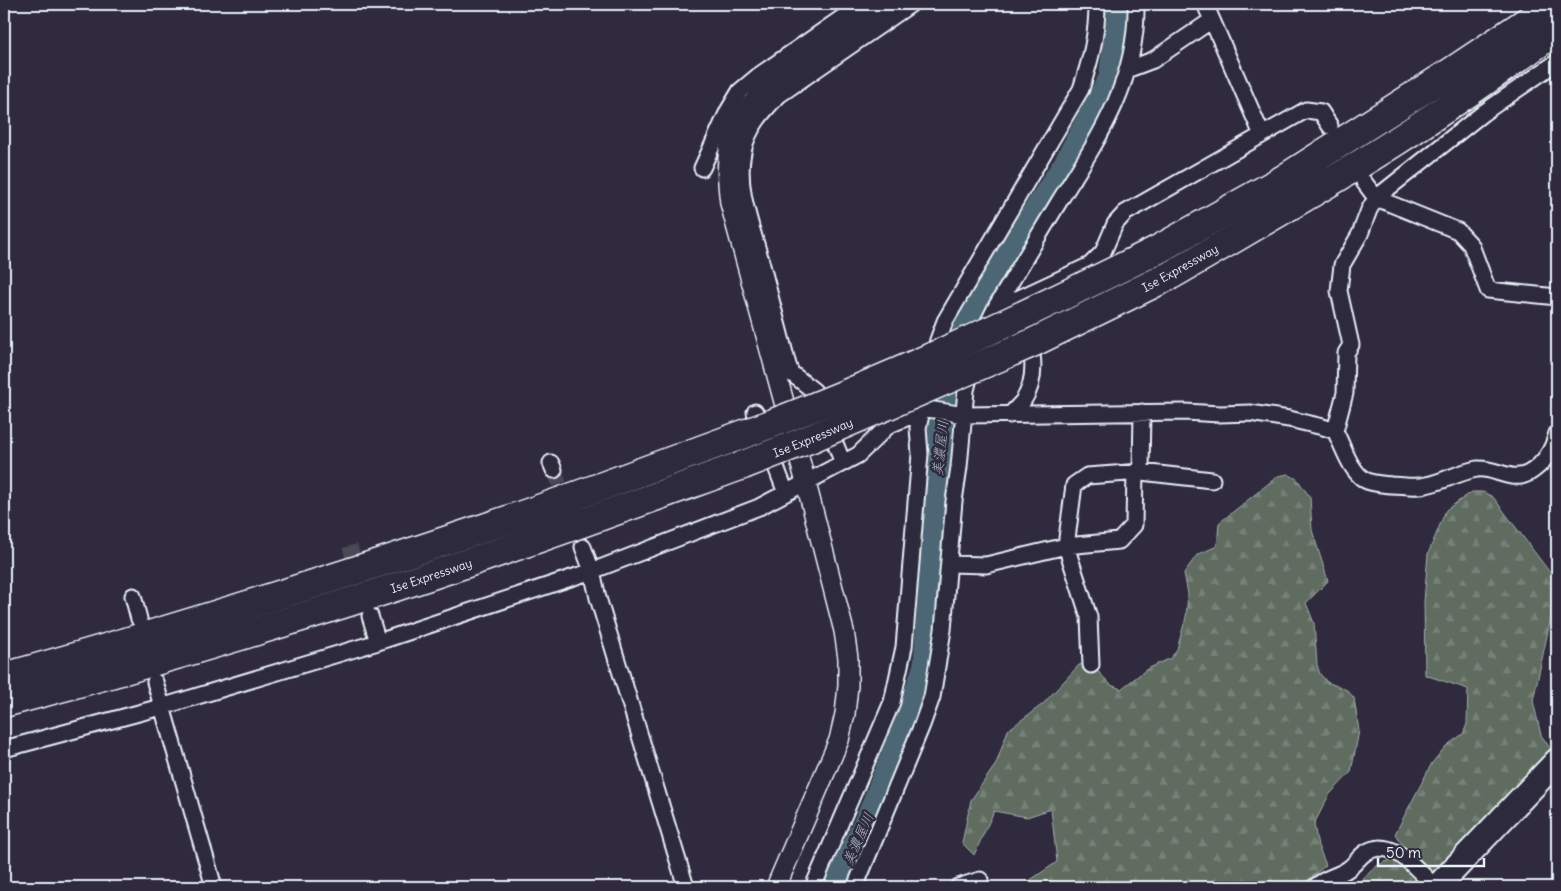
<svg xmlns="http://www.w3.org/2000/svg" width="1561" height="891" font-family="Delius,'Klee One',sans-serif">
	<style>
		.forest { fill: url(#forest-firs); stroke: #a4aeac }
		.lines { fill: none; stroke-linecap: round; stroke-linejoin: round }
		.river { stroke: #4d6676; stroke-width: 25 }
		.minor-tunnel { stroke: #4b4859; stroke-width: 15; stroke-dasharray: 15 8; stroke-linecap: butt }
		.minor-casing { stroke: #e8f1f8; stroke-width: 19 }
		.tertiary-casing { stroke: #e8f1f8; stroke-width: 22 }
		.primary-casing { stroke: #e8f1f8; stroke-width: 28 }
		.motorway-casing { stroke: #e8f1f8; stroke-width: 31 }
		.minor { stroke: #2f2a3d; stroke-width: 15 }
		.tertiary { stroke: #2f2a3d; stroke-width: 19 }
		.primary { stroke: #2f2a3d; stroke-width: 24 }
		.motorway { stroke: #2f2a3d; stroke-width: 28 }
		.motorway-bridge-casing { stroke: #e8f1f8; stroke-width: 31; stroke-linecap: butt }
		.motorway-bridge { stroke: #2f2a3d; stroke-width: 28 }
		.labels { text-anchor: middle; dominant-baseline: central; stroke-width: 5; stroke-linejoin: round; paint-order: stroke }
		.street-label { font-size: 12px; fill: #e8f1f8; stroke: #2f2a3d }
		.water-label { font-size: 14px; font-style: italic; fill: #aab9c4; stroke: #2f2a3d }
	</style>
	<defs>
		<pattern id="forest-firs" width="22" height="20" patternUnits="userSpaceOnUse" patternTransform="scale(1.25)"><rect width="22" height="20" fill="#606c61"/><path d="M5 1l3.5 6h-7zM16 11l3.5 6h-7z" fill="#778178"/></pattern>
	</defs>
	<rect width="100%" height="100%" fill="#2f2a3d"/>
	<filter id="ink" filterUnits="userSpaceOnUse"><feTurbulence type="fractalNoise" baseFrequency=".02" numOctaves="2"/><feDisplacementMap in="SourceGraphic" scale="10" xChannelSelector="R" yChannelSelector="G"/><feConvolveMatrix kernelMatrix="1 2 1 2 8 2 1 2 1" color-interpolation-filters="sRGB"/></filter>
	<g filter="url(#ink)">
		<!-- forest -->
		<path class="forest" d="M1288 474 1297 479 1310 497 1312 530 1328 581 1306 603 1314 623 1317 665 1320 674 1327 682 1347 690 1354 698 1359 731 1351 772 1329 795 1314 824 1318 846 1326 865 1299 887H1286L1265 881 1241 887H1020L1057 862 1051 809 1027 817 994 811 974 855 962 843 971 800 996 764 1008 730 1043 704 1079 665 1090 663 1111 685 1121 689 1147 669 1171 658 1177 649 1186 617 1188 594 1184 573 1197 555 1217 546 1219 523 1278 476Z
			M1472 492H1483L1493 497 1557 582V589L1533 701 1541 735 1552 751 1446 864 1414 887H1353L1378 865 1408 853 1395 834 1432 763 1446 746 1463 734 1467 724 1468 689 1425 675 1424 601 1428 554 1446 510Z"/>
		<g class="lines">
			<!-- river -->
			<path class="river" d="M836 887 871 812 910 714 926 665 940 427 968 317 1065 165 1111 78 1119 18 1117 4"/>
			<!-- minor-tunnel -->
			<path class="minor-tunnel" d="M554 470 568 506
				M350 546 358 576"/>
			<defs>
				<path id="minor" d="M1205 4 1262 135
					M1129 69 1153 60 1212 20
					M702 168 728 111 740 91 758 76 862 4
					M1364 182 1376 198 1458 231 1471 245 1488 290 1557 297
					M997 305 1015 300 1090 265 1103 252 1115 224 1125 213 1306 110 1321 112 1330 126
					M984 331 997 305C1018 270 1039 235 1060 200 1099 138 1138 80 1136 4
					M933 359 938 340 945 321 1081 89C1091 59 1097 35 1097 4
					M755 412 786 493
					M1010 415C1014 410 1019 406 1023 401 1041 374 1031 338 1019 311
					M1335 431 1345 393 1346 353 1351 345 1339 291 1342 265 1360 234 1369 210 1376 198 1483 113 1557 62
					M551 463 554 470
					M843 463 814 391 791 373 788 365C778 328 769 291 759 254 750 222 736 186 743 152 747 129 763 111 779 95L911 4
					M1141 472 1142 412
					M583 547 592 571 598 598 686 887
					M949 564 986 565 1066 546 1119 541 1134 525 1135 472
					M133 596 139 619
					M370 616 378 642
					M1091 665 1089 617 1066 546 1074 485 1087 476 1141 472 1212 480
					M155 682 214 887
					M4 749 161 707 378 642 592 571 759 507 858 455 889 425 928 409 964 415 1185 412 1220 414 1250 413 1289 419 1323 427 1335 431C1343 446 1350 471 1365 480 1372 484 1383 484 1391 485 1402 485 1415 488 1426 485 1443 482 1459 472 1477 469 1495 467 1511 483 1529 473 1544 464 1553 449 1557 433
					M813 887 892 702 904 647 920 454 918 428 923 406
					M855 887 922 725 932 697 943 630 954 501 959 467 966 390 972 367
					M958 887 980 880
					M1315 887C1325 877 1337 877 1348 869 1355 864 1359 857 1365 853 1392 835 1418 871 1435 887"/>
				<path id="tertiary" d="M776 887 839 740 845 714 848 686V658L844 631 806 483 730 203C723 148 729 122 771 84L885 4"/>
				<path id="primary" d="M1437 887 1557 761"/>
				<g id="motorway">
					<path d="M1157 250 1282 180 1451 72 1553 4"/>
					<path d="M1171 275C1246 231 1322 189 1395 142 1451 106 1504 68 1557 30"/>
					<path d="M4 677C166 632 327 581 487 527 568 500 648 469 728 440"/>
					<path id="s1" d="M4 703C166 660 327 611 485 557 572 527 657 496 743 465"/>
				</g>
			</defs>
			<!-- minor casing -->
			<use href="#minor" class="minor-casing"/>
			<!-- tertiary casing -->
			<use href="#tertiary" class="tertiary-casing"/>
			<!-- primary casing -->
			<use href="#primary" class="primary-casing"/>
			<!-- motorway casing -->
			<use href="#motorway" class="motorway-casing"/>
			<!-- minor -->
			<use href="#minor" class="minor"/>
			<!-- tertiary -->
			<use href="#tertiary" class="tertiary"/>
			<!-- primary -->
			<use href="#primary" class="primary"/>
			<!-- motorway -->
			<use href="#motorway" class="motorway"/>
			<defs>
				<g id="motorway-bridge">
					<path d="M728 440C876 386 1016 320 1157 250"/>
					<path id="s2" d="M743 465 812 438 1032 343 1171 275"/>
				</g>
			</defs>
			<!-- motorway-bridge casing -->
			<use href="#motorway-bridge" class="motorway-bridge-casing"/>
			<!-- motorway-bridge -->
			<use href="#motorway-bridge" class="motorway-bridge"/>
		</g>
	</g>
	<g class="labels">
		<!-- street labels -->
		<g class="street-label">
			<text transform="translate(1180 268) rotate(-29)">Ise Expressway</text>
			<text stroke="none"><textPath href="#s2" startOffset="75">Ise Expressway</textPath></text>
			<text stroke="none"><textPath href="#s1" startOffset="446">Ise Expressway</textPath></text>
		</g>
		<!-- water labels -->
		<g class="water-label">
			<text transform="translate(940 448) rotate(-84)">美濃屋川</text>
			<text transform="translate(858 839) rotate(-66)">美濃屋川</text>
		</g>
	</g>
	<!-- margin -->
	<rect width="1561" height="891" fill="none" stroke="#2f2a3d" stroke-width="20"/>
	<rect x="10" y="10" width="1541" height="871" fill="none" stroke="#e8f1f8" stroke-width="2" filter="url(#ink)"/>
	<!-- scale -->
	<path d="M1378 858v8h106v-8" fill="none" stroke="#e8f1f8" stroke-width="2.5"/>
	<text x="1386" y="858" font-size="15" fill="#e8f1f8" stroke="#2f2a3d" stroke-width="4" paint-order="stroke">50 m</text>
</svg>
